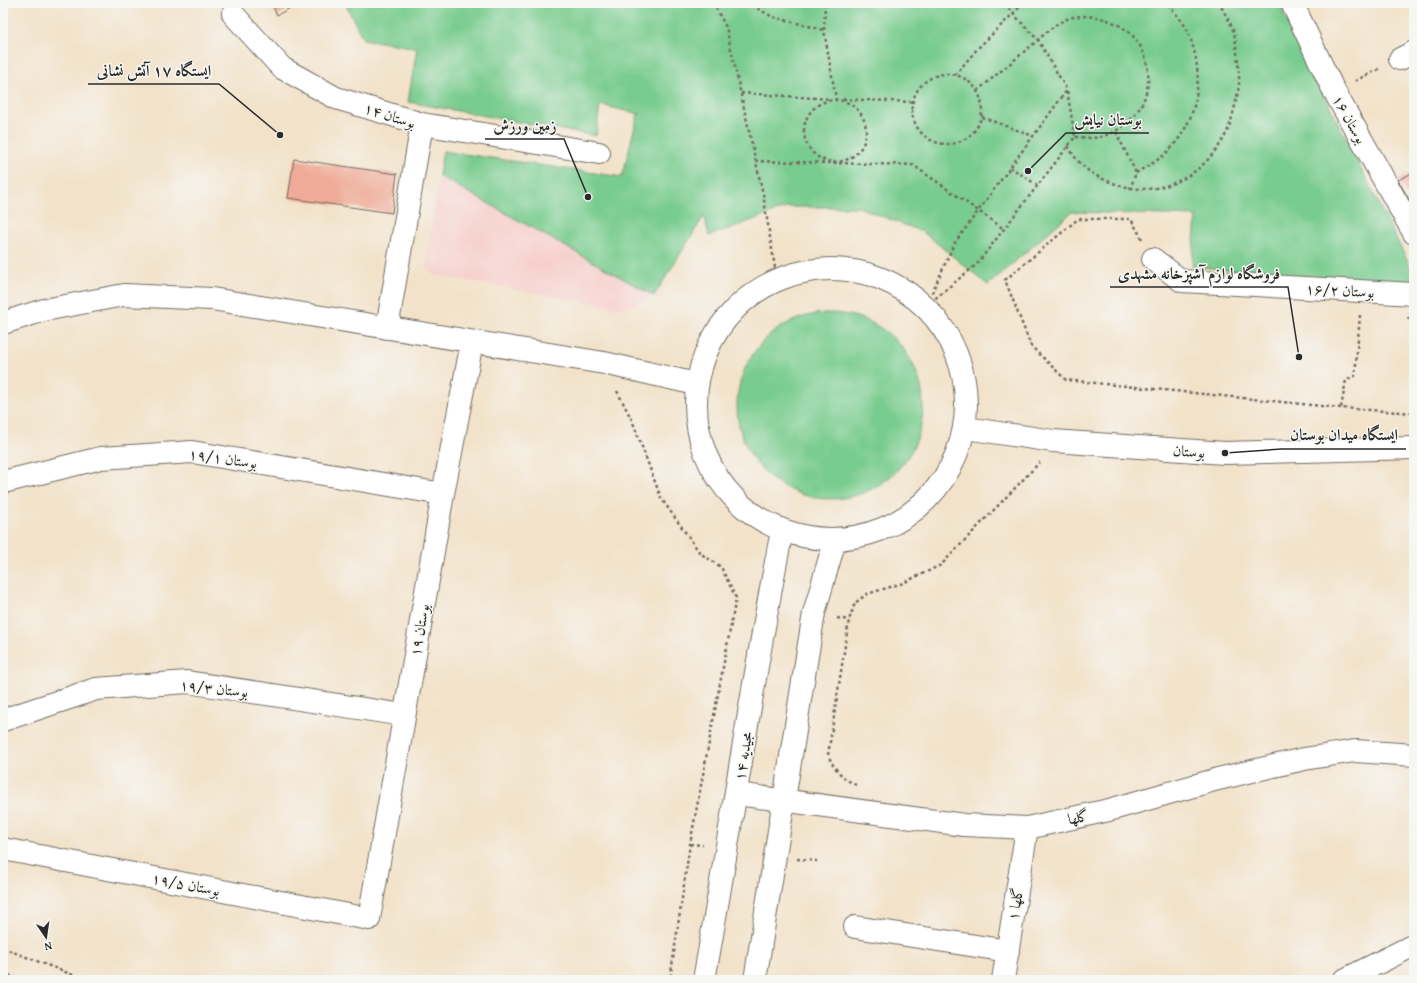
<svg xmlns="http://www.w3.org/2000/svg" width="1417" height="983" font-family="'Gentium Book Plus',Amiri,serif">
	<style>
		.built { fill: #f7d0cc }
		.green { fill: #79cc8f; stroke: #527c5d }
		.building { fill: #efab97 }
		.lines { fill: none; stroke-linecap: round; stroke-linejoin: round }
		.minor-casing { stroke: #716b62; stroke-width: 24 }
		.tertiary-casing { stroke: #716b62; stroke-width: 24 }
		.path { stroke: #716b62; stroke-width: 2.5; stroke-dasharray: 3 3; stroke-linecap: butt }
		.minor { stroke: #fff; stroke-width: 22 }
		.tertiary { stroke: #fff; stroke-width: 22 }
		.labels { text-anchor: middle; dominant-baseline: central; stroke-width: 3; stroke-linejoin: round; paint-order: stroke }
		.street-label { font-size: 15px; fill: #2b2b2b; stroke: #f6f6f2 }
		.leader { fill: none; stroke: #2b2b2b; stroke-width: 1.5 }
		.callout-dot { fill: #2b2b2b; stroke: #f6f6f2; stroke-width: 1.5 }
		.callout-label { font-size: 16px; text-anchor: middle; font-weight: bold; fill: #2b2b2b; stroke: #f6f6f2; stroke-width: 3; stroke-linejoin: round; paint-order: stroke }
	</style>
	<rect width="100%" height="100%" fill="#f6f6f2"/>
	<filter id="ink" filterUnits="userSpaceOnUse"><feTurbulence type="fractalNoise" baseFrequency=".025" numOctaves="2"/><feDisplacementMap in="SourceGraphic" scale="8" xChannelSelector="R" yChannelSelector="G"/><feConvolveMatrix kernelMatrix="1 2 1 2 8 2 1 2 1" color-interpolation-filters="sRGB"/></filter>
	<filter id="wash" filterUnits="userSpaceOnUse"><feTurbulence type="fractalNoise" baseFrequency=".012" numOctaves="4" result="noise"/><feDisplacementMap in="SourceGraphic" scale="16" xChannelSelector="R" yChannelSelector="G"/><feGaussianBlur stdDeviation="0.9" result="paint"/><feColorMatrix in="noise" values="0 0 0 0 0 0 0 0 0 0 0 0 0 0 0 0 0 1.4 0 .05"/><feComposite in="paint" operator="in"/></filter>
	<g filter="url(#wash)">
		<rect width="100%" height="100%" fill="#f2e2c9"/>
		<!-- built -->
		<path class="built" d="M439 176 654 296 626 309 433 275 426 266Z"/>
		<!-- green -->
		<path class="green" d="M345 3H1278L1414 274V291L1192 266 1196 216 1072 212 988 285 923 232 858 207H788L709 236 704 216 654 296 439 176 443 151 622 177 638 114H640L600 105 596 136 408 102 417 48 363 39Z
			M737 406a93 93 0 1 1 186 0a93 93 0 1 1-186 0Z"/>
		<g id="blocks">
			<!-- building -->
			<path class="building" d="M271 3H300L277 15Z
				M294 159 397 174 392 213 288 198Z
				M1414 172V208L1398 180Z"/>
		</g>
	</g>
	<g filter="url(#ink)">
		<use href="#blocks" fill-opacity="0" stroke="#716b62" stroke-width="1"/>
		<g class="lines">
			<defs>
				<path id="minor" d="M1292 3 1334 91 1414 233
					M233 14 282 68 336 98 422 124 387 328
					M1400 59 1414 52
					M422 124 599 153
					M1153 259 1182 281 1414 294
					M966 428 1053 441 1225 453 1414 448
					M3 482 101 458 192 452 443 494
					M3 720 96 689 187 682 404 715
					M737 794 964 825 1027 828 1109 810 1218 779 1304 759 1355 751 1414 755
					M3 849 369 919 443 494 472 342
					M855 927 1008 951
					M1003 980 1027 828
					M1344 980 1414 945"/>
				<path id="tertiary" d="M696 404a135 135 0 1 1 270 0a135 135 0 1 1-270 0Z
					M3 323 44 310 124 295 212 299 604 363 696 384
					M704 980C731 831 752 680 782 531
					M755 980 814 613 835 540"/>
			</defs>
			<!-- minor casing -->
			<use href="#minor" class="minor-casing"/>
			<!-- tertiary casing -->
			<use href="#tertiary" class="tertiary-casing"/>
			<!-- path -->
			<path class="path" d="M713 3 726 27 763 194 777 280
				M747 3 773 17 824 30
				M825 3 824 30 836 99
				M912 109a35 35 0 1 1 70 0a35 35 0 1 1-70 0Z
				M955 75 978 48 1024 3
				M1355 81 1379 69
				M977 91C995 76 1013 61 1031 46 1044 35 1054 23 1070 18 1080 15 1091 16 1100 18 1166 33 1163 122 1099 137 1092 139 1082 137 1075 137
				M741 93 830 99
				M843 99 913 102
				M804 131a31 31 0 1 1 62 0a31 31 0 1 1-62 0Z
				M982 117 1033 136
				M1116 132 1136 173 1130 189
				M1068 146C1081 169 1094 177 1119 185 1164 199 1206 173 1226 134 1231 125 1238 95 1239 84 1240 75 1236 42 1234 33 1231 23 1224 12 1219 3
				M755 161 913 165 1004 229
				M1010 167 1037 185
				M1136 173C1145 167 1156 162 1164 155 1200 123 1206 72 1187 30 1183 21 1173 11 1167 3
				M1142 239 1131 219H1078L1005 280 1031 346 1066 380 1341 408
				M927 304 954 244 1067 90
				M926 306 977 264 1075 137 1067 90 1038 40 1003 3
				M1360 315 1355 376 1346 380 1341 408 1414 413
				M1408 317 1414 329
				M617 391 632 420 661 498 700 553 721 567 736 598 690 844 670 980
				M837 618 849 620
				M856 785C842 778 835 770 828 755L849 620 855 603 867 594 903 583 941 565 1040 462
				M690 844 703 845
				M797 859 817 861
				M3 948 86 980
				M3 973 21 980"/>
			<!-- minor -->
			<use href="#minor" class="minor"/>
			<!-- tertiary -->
			<use href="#tertiary" class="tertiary"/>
		</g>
	</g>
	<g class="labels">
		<!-- street labels -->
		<g class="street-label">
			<text transform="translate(390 115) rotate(18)">بوستان ۱۴</text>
			<text transform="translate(1350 119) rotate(61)">بوستان ۱۶</text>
			<text transform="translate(1340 290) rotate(3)">بوستان ۱۶/۲</text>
			<text transform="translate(1189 451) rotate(4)">بوستان</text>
			<text transform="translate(223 458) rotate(8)">بوستان ۱۹/۱</text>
			<text transform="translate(419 630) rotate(-80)">بوستان ۱۹</text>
			<text transform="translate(214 688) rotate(6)">بوستان ۱۹/۳</text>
			<text transform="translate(743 756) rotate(-81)">مجیدیه ۱۴</text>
			<text transform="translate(1078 817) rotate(-12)">گلها</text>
			<text transform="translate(186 884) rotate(11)">بوستان ۱۹/۵</text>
			<text transform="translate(1015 904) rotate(-81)">گلها ۱</text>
		</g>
	</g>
	<!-- callouts -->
	<path class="leader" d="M280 135L219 84H88M1028 171L1066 133H1149M588 197L564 139H485M1299 357L1288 287H1110M1225 453L1282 449H1406"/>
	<g class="callout-dot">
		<circle cx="280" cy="135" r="4"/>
		<circle cx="1028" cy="171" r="4"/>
		<circle cx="588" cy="197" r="4"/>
		<circle cx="1299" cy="357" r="4"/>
		<circle cx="1225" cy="453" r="4"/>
	</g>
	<g class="callout-label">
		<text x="154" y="76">ایستگاه ۱۷ آتش نشانی</text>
		<text x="1108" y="125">بوستان نیایش</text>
		<text x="525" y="131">زمین ورزش</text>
		<text x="1199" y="279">فروشگاه لوازم آشپزخانه مشهدی</text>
		<text x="1344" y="440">ایستگاه میدان بوستان</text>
	</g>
	<!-- margin -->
	<rect width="1417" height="983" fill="none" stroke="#f6f6f2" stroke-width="16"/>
	<!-- north arrow -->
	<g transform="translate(46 937) rotate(167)" stroke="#f6f6f2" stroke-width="3" paint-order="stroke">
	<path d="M0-3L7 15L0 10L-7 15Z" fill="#2b2b2b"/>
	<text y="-6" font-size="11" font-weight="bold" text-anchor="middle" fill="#2b2b2b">N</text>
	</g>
</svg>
